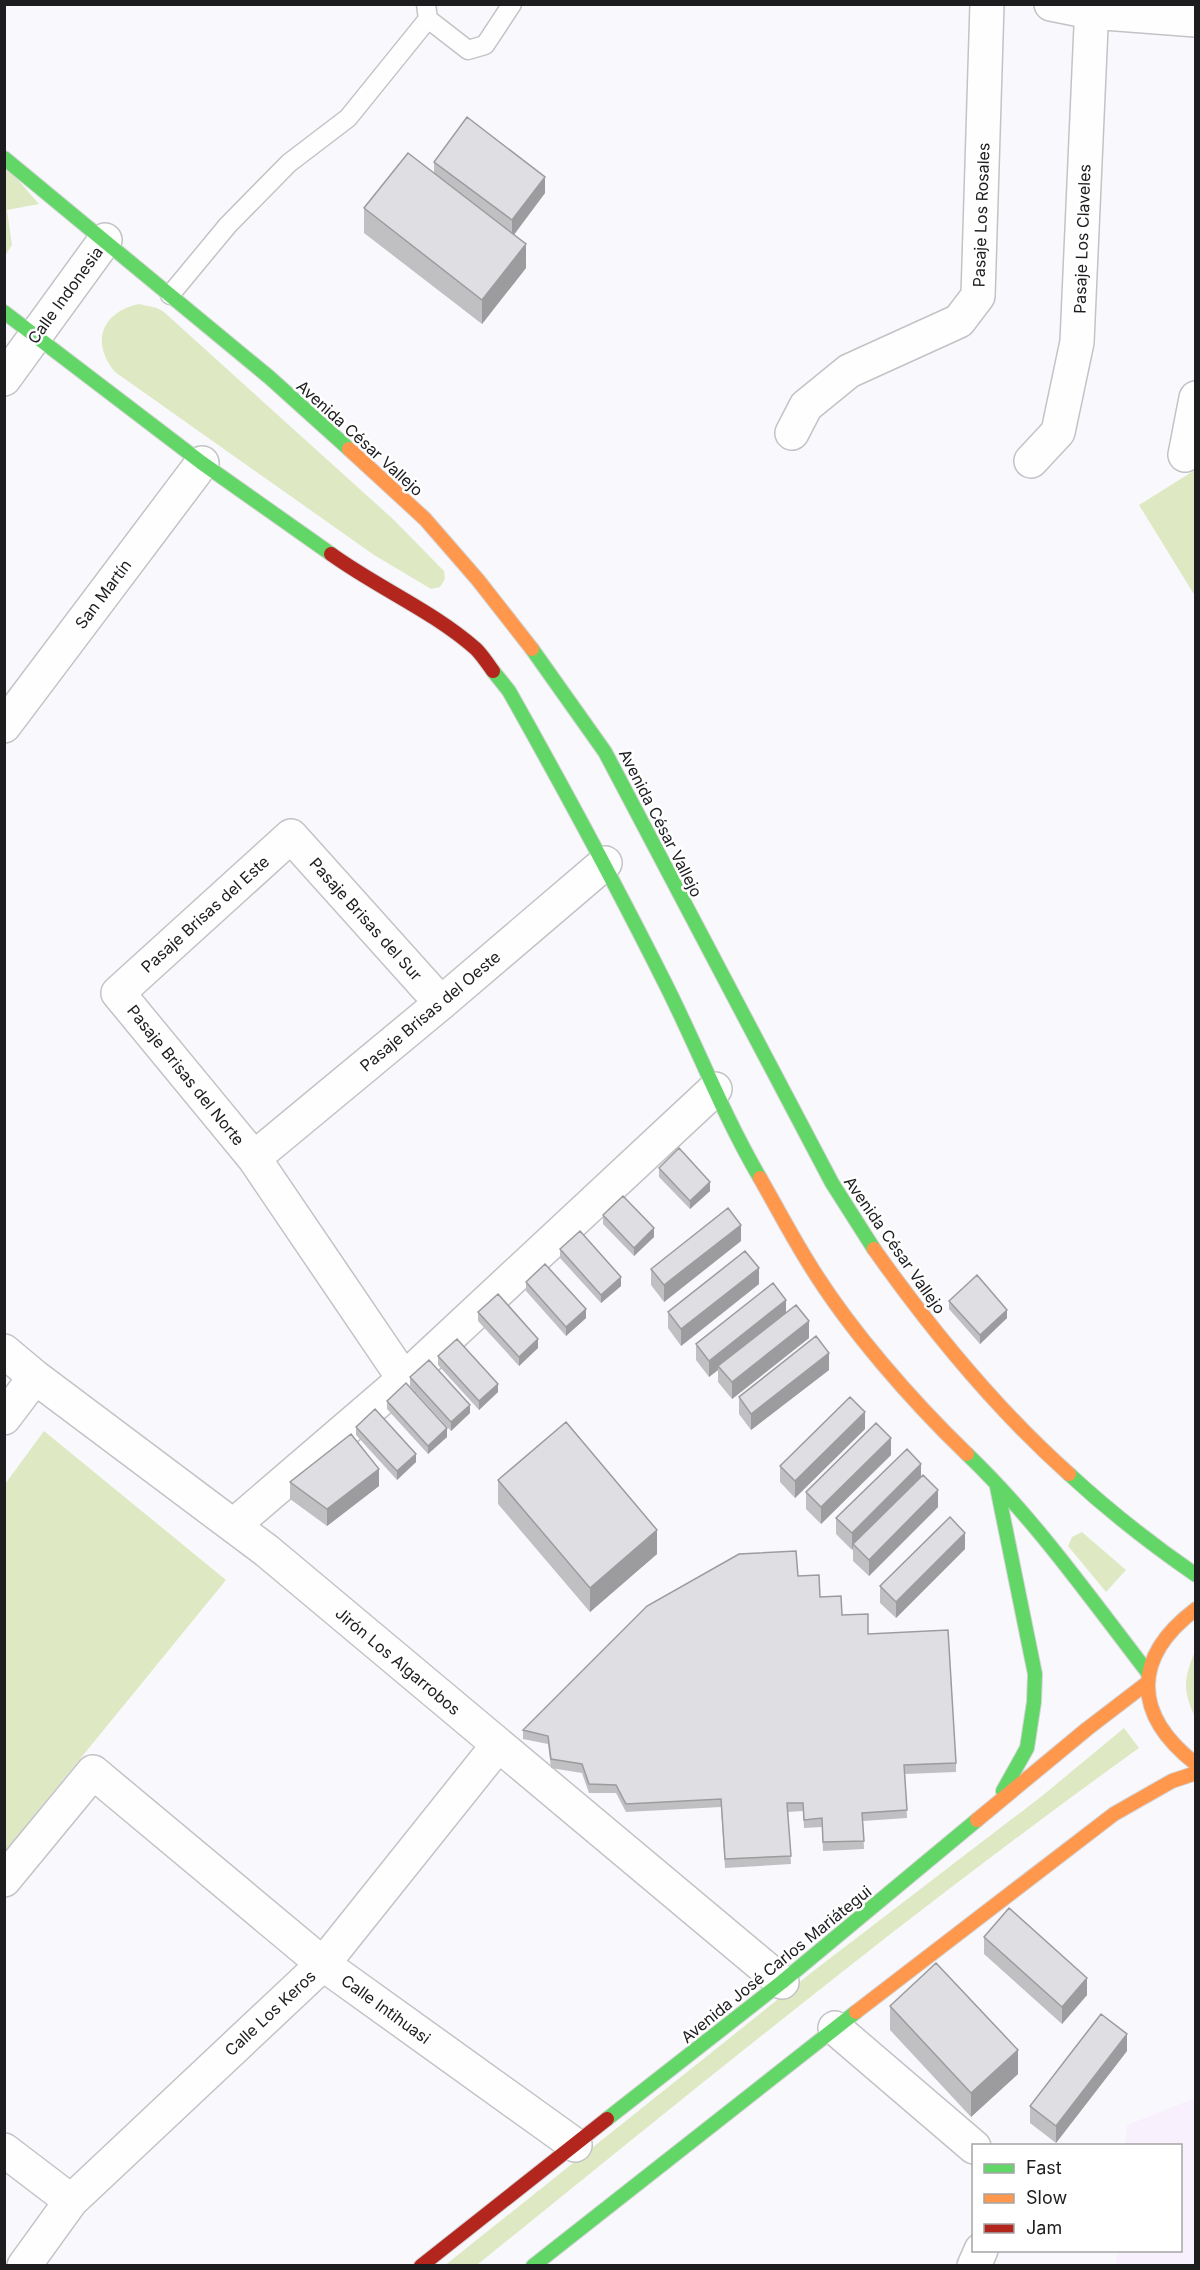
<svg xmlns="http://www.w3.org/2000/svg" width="1200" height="2270" font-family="Inter,sans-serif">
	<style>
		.commercial { fill: #f8f0fc }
		.green { fill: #dee9c4 }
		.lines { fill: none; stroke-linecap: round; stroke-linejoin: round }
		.lane-casing { stroke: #c3c3c6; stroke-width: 21 }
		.street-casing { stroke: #c3c3c6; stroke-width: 36 }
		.fast-casing { stroke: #d4d4d6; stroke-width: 16 }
		.slow-casing { stroke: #d4d4d6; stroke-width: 16 }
		.jam-casing { stroke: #d4d4d6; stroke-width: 16 }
		.lane { stroke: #fefeff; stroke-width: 18 }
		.street { stroke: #fefeff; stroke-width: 33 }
		.fast { stroke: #63d668; stroke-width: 14 }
		.slow { stroke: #ff974d; stroke-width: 14 }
		.jam { stroke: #b3261e; stroke-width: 14 }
		.wall { fill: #c0c0c3 }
		.shaded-wall { fill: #9c9c9f }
		.building { fill: #dfdfe3; stroke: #9c9c9f; stroke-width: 1.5 }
		.labels { text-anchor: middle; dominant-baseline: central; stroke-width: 5; stroke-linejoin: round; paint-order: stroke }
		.street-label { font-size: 16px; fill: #1d1c1f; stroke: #fff }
	</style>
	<rect width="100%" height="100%" fill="#f9f9fd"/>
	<!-- commercial -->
	<path class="commercial" d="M1195 2098V2265H1116L1117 2251 1180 2250V2146L1125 2145 1127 2125Z"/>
	<!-- green -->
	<path class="green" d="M5 165 39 204 7 210 12 245 5 256Z
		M139 304 157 308 164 312 394 520 444 571 445 579 440 587 431 589 374 555 115 372C90 342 102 312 139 304Z
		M1195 470V596L1139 505Z
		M44 1431 226 1580 5 1851V1484Z
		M1082 1532 1126 1570 1106 1592 1068 1546 1072 1537Z
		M1195 1651V1717C1182 1689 1184 1679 1195 1651Z
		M1124 1728 1139 1748C912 1911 695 2089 477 2265L444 2266 816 1969 1042 1796Z"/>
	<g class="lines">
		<defs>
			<path id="lane" d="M426 4 428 19 468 50 485 45 512 4
				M170 295 228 225 289 163 348 118 428 19"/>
			<path id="street" d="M1051 4 1091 12 1196 20
				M4 379 105 240
				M792 433 806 406 849 371 959 321 978 296 987 4
				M1185 455 1196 398
				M1031 461 1058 432 1077 342 1092 4
				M4 726 202 463
				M254 1158 441 1003 605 863
				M4 1351 35 1377 267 1551 782 1982
				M404 1379 254 1158 118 993 291 836 441 1003
				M4 1418 35 1377
				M234 1525 404 1379 715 1089
				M4 1880 93 1772 323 1964 575 2145
				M835 2028 974 2147
				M4 2150 71 2201
				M24 2266 71 2201 323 1964 498 1745
				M974 2266 981 2250"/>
			<path id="fast" d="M4 158 269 377 349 449
				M4 312 202 463 331 554
				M532 649 605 752 832 1183 874 1249
				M493 671 509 691C563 787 615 883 664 981 697 1046 723 1115 760 1178
				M967 1454C1035 1519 1091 1599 1149 1674
				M1069 1474C1109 1511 1151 1544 1196 1575
				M997 1487 1035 1674 1034 1702 1027 1748 1003 1791
				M607 2119 782 1982 977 1820
				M533 2266 856 2012"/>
			<path id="slow" d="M349 449 425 519 478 580 532 649
				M760 1178C776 1206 791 1235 808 1262 848 1328 911 1400 967 1454
				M874 1249C932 1331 994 1407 1069 1474
				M1196 1609C1131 1658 1133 1715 1196 1764
				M977 1820 1087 1729 1147 1683
				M856 2012 1114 1814 1172 1781 1196 1773"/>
			<path id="jam" d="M331 554C378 588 433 611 476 649 482 655 488 664 493 671
				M421 2266 607 2119"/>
		</defs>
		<!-- lane casing -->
		<use href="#lane" class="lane-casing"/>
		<!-- street casing -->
		<use href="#street" class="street-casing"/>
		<!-- fast casing -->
		<use href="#fast" class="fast-casing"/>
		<!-- slow casing -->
		<use href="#slow" class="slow-casing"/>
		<!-- jam casing -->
		<use href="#jam" class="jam-casing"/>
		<!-- lane -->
		<use href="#lane" class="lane"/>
		<!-- street -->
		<use href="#street" class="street"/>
		<!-- fast -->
		<use href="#fast" class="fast"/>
		<!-- slow -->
		<use href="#slow" class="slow"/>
		<!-- jam -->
		<use href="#jam" class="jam"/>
	</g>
	<!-- wall -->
	<path class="wall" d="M434 162 545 193 514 235 526 268 482 324 364 233V208L434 173Z
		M659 1168 710 1191 690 1209 659 1177Z
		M603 1215 654 1237 634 1256 603 1224Z
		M741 1241 664 1302 651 1285V1269Z
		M560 1249 621 1286 601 1303 560 1258Z
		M526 1282 586 1318 566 1336 526 1291Z
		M759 1284 681 1346 668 1328V1312Z
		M949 1301 1007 1318 980 1344 949 1309Z
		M478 1312 538 1348 519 1366 478 1321Z
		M786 1313 809 1338 732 1399 718 1382V1370L709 1377 696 1360V1344Z
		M438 1356 498 1392 479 1410 438 1365Z
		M829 1370 751 1430 739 1414V1397Z
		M410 1377 470 1413 451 1431 410 1386Z
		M387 1401 447 1437 428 1454 387 1409Z
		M356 1427 416 1462 397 1480 356 1435Z
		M865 1429 795 1498 780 1482V1466Z
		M891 1455 821 1524 806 1509V1492Z
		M921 1477 938 1507 869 1576 853 1561V1548L852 1550 836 1534V1518Z
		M498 1480 657 1554 590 1612 498 1504Z
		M290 1482 379 1486 327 1526 290 1499Z
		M965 1549 896 1618 880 1603V1586Z
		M798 1576 820 1597 842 1615 868 1634 956 1763V1772L905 1774 907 1818 863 1821 864 1849 823 1851 822 1827 804 1828 803 1811 788 1812 791 1864 725 1868 721 1807 626 1812 616 1793H589L582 1773 551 1768 548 1744 523 1739V1730Z
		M984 1937 1087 1995 1062 2024 984 1954Z
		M890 2006 1018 2074 971 2117 890 2030Z
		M1127 2051 1056 2143 1030 2123V2106Z"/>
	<!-- shaded-wall -->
	<path class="shaded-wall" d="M545 177V193L512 237V220Z
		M526 244V268L482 324V300Z
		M710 1182V1191L690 1209V1201Z
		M741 1225V1241L664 1302V1285Z
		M654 1228V1237L634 1256V1248Z
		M759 1268V1284L681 1346V1329Z
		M621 1277V1286L601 1303V1295Z
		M786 1300V1316L718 1366V1370L709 1377V1361Z
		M586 1309V1318L566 1336V1327Z
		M1007 1310V1318L980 1344V1335Z
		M809 1321V1338L732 1399V1382Z
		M538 1339V1348L519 1366V1357Z
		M829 1353V1370L751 1430V1414Z
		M498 1384V1392L479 1410V1401Z
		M470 1405V1413L451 1431V1422Z
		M865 1412V1429L795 1498V1481Z
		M447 1428V1437L428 1454V1446Z
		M891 1438V1455L821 1524V1507Z
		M416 1454V1462L397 1480V1471Z
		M921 1464V1480L853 1544V1548L852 1550V1533Z
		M379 1469V1486L327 1526V1509Z
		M938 1490V1507L869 1576V1560Z
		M657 1530V1554L590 1612V1588Z
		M965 1533V1549L896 1618V1602Z
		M1087 1978V1995L1062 2024V2007Z
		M1127 2034V2051L1056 2143V2126Z
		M1018 2050V2074L971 2117V2093Z"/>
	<!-- building -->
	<path class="building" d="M467 117 545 177 512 220 434 162Z
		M408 153 526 244 482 300 364 208Z
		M679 1148 710 1182 690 1201 659 1168Z
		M623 1196 654 1228 634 1248 603 1215Z
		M728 1208 741 1225 664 1285 651 1269Z
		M580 1231 621 1277 601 1295 560 1249Z
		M745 1251 759 1268 681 1329 668 1312Z
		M545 1264 586 1309 566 1327 526 1282Z
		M977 1275 1007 1310 980 1335 949 1301Z
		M773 1283 786 1300 709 1361 696 1344Z
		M498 1294 538 1339 519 1357 478 1312Z
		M796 1305 809 1321 732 1382 718 1366Z
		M816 1336 829 1353 751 1414 739 1397Z
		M457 1339 498 1384 479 1401 438 1356Z
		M429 1360 470 1405 451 1422 410 1377Z
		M406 1383 447 1428 428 1446 387 1401Z
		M850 1397 865 1412 795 1481 780 1466Z
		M375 1409 416 1454 397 1471 356 1427Z
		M566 1422 657 1530 590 1588 498 1480Z
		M876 1423 891 1438 821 1507 806 1492Z
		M351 1434 379 1469 327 1509 290 1482Z
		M907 1449 921 1464 852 1533 836 1518Z
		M923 1475 938 1490 869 1560 853 1544Z
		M950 1517 965 1533 896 1602 880 1586Z
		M796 1551 798 1576 819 1575 820 1597 841 1596 842 1615 868 1614V1634L948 1630 956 1763 904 1765 907 1810 862 1813 864 1841 823 1842 822 1818 804 1820 803 1803H787L791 1856 725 1859 721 1799 626 1804 616 1785 589 1784 582 1764 551 1759 548 1736 523 1730 647 1606 739 1554Z
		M1009 1908 1087 1978 1062 2007 984 1937Z
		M936 1963 1018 2050 971 2093 890 2006Z
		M1101 2014 1127 2034 1056 2126 1030 2106Z"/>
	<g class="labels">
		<!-- street labels -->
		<g class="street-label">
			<text transform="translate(981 215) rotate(-88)">Pasaje Los Rosales</text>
			<text transform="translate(1082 239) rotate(-88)">Pasaje Los Claveles</text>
			<text transform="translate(65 295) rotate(-54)">Calle Indonesia</text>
			<text transform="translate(360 438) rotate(42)">Avenida César Vallejo</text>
			<text transform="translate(103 594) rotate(-53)">San Martín</text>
			<text transform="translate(661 823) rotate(63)">Avenida César Vallejo</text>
			<text transform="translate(205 914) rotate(-42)">Pasaje Brisas del Este</text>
			<text transform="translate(366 919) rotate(48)">Pasaje Brisas del Sur</text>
			<text transform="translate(430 1011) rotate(-40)">Pasaje Brisas del Oeste</text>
			<text transform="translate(186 1075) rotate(51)">Pasaje Brisas del Norte</text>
			<text transform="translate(895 1245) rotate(55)">Avenida César Vallejo</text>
			<text transform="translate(398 1661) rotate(40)">Jirón Los Algarrobos</text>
			<text transform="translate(776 1964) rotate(-39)">Avenida José Carlos Mariátegui</text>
			<text transform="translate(386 2009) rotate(36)">Calle Intihuasi</text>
			<text transform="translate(270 2013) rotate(-43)">Calle Los Keros</text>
		</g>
	</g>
	<!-- border -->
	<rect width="1200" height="2270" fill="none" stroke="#1d1c1f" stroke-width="12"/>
	<!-- legend -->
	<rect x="972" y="2144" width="210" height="108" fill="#ffffff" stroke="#a5a4a5" stroke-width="1.5"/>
	<rect x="984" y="2164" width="30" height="9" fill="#63d668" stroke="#a5a4a5" stroke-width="1.5"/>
	<text x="1026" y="2174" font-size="18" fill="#1d1c1f">Fast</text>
	<rect x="984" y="2194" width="30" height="9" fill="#ff974d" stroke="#a5a4a5" stroke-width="1.5"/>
	<text x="1026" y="2204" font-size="18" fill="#1d1c1f">Slow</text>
	<rect x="984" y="2224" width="30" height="9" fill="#b3261e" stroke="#a5a4a5" stroke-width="1.5"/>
	<text x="1026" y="2234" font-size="18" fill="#1d1c1f">Jam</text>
</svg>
